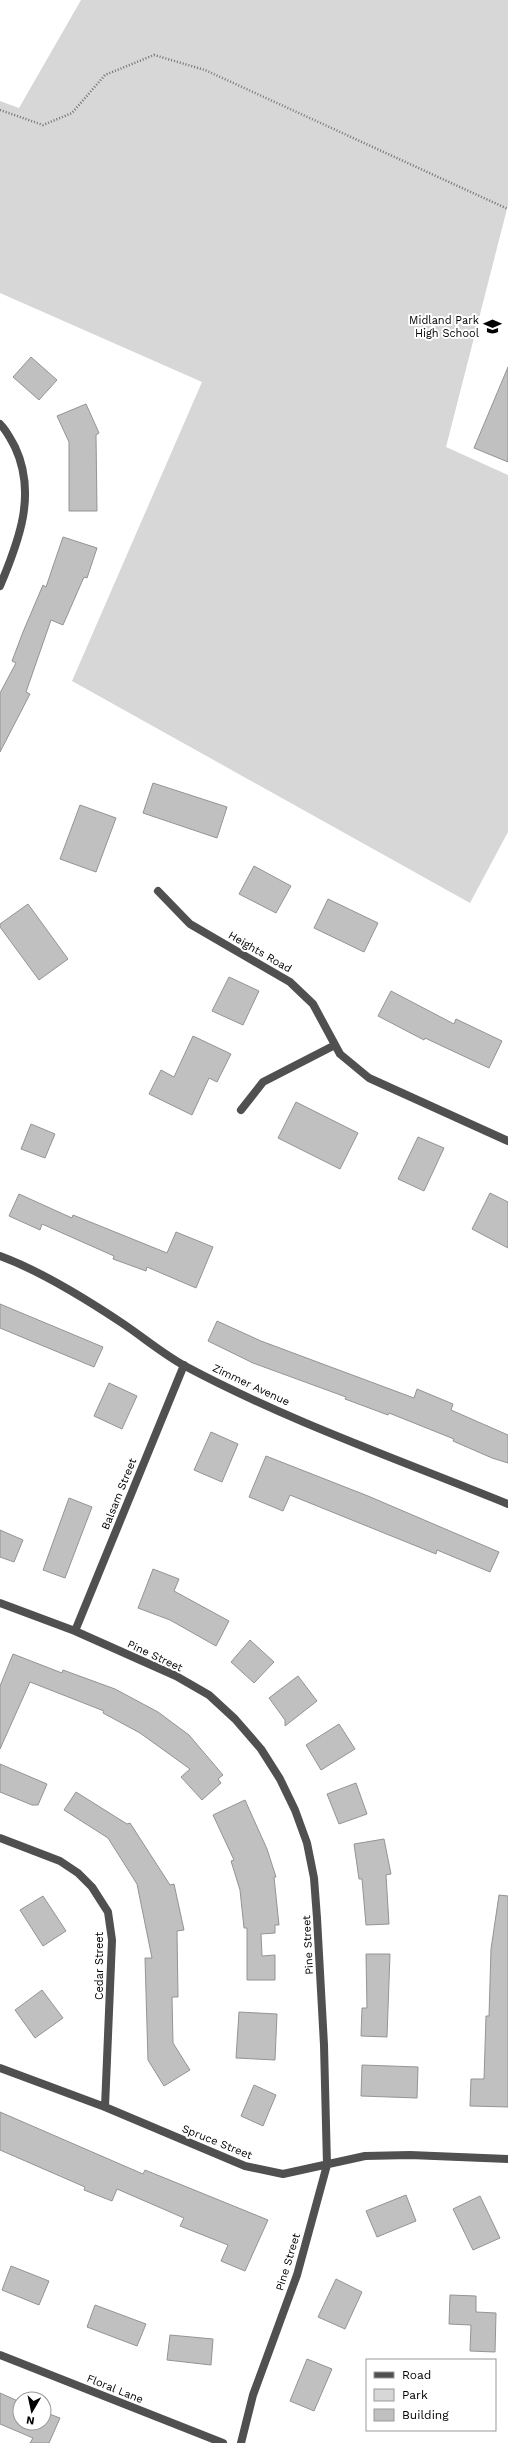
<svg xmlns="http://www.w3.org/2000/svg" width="508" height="2443" font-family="'Work Sans',sans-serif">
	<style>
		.green { fill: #d7d7d7 }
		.building { fill: #c0c0c0; stroke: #949494 }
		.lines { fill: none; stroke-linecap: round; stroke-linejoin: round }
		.path { stroke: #727272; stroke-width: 2.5; stroke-dasharray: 1 2; stroke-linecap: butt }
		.street { stroke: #505050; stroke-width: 8 }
		.labels { text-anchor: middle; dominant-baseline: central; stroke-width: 4; stroke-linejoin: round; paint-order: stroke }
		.poi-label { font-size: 11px; fill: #000; stroke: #fff; text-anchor: end }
		.street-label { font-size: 11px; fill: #000; stroke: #fff }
	</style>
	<rect width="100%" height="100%" fill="#fff"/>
	<!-- green -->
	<path class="green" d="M81 0H508V205L446 447 508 475V832L470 903 72 681 202 382 0 293V101L19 108Z"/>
	<!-- building -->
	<path class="building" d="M31 357 57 380 39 400 13 377Z
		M508 367V462L474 448Z
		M86 404 99 433 96 435 97 511H69V442L57 416Z
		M63 537 97 548 87 578 84 577 63 625 51 620 26 692 30 694 0 752V693L16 663 12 661 23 632 43 585 46 587Z
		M153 783 227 807 217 838 143 813Z
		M80 805 116 818 96 872 60 859Z
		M254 866 291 886 276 913 239 894Z
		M328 899 378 923 364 952 314 928Z
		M28 904 68 959 39 980 0 927V924Z
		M229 977 259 991 243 1025 212 1011Z
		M391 991 454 1024 456 1019 502 1041 489 1068 425 1038 424 1040 378 1016Z
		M193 1036 231 1054 217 1082 209 1078 192 1115 149 1094 161 1070 174 1077Z
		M296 1102 358 1133 340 1169 278 1138Z
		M31 1124 55 1134 45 1158 21 1149Z
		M418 1137 444 1148 424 1191 398 1179Z
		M490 1193 508 1202V1248L472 1229Z
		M19 1194 72 1218 73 1215 167 1253 176 1232 213 1247 196 1288 147 1267 146 1271 113 1259 114 1256 42 1224 40 1230 9 1216Z
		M0 1304 103 1347 94 1367 0 1328Z
		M217 1321 261 1341 414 1398 417 1389 453 1404 451 1410 508 1435V1463L492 1458 453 1441 454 1439 389 1413 388 1415 345 1399 346 1397 253 1363 208 1341Z
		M109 1383 137 1396 122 1429 94 1416Z
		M211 1432 238 1444 222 1482 194 1470Z
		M266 1456 368 1496 499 1552 490 1572 437 1550 436 1554 290 1495 283 1511 249 1497Z
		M69 1498 92 1507 65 1578 43 1570Z
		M0 1530 23 1540 14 1562 0 1557Z
		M153 1569 179 1579 174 1591 229 1621 216 1646 170 1620 138 1608Z
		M250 1640 274 1662 254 1683 231 1662Z
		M13 1654 62 1673 63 1670 115 1689 158 1712 189 1735 223 1775 218 1779 221 1783 202 1800 181 1777 190 1769 140 1733 103 1713 104 1711 30 1682 0 1749V1686Z
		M298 1676 317 1701 285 1726V1720L269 1698Z
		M339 1724 355 1749 321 1770 306 1745Z
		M0 1764 47 1784 38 1805H32L0 1792Z
		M356 1783 367 1814 339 1824 327 1794Z
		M76 1792 127 1824 130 1823 170 1885 174 1884 184 1930 177 1931 178 1997H172L173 2043 190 2070 164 2086 148 2060 145 1958H152L137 1884 108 1838 64 1810Z
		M245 1800 267 1849 276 1877H274L279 1925H275V1933L261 1934 262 1956 275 1955V1980H247V1928H244L240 1890 231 1861 234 1860 213 1815Z
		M384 1839 391 1874 386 1875 389 1924 366 1925 362 1879H359L354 1844Z
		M499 1895 508 1896V2107L470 2106 471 2079H484L486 2016H489L491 1949Z
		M43 1896 66 1931 43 1946 20 1910Z
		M366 1954H390L387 2037 361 2036 362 2008H367Z
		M42 1990 63 2018 35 2038 15 2010Z
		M239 2012 277 2014 275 2060 236 2058Z
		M362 2065 418 2067 417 2098 361 2096Z
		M254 2085 276 2095 263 2126 241 2116Z
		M0 2112 143 2174 145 2170 268 2220 245 2271 221 2261 228 2245 180 2226 184 2218 117 2189 112 2201 84 2190 85 2187 0 2150Z
		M406 2195 416 2221 377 2237 366 2211Z
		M480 2196 500 2238 473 2250 453 2209Z
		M11 2266 49 2281 39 2305 2 2290Z
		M336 2279 362 2292 345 2329 318 2317Z
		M450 2295 476 2296V2312L496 2313 495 2352 470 2351 471 2325 449 2324Z
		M95 2305 146 2324 137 2346 87 2327Z
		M170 2335 213 2339 211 2365 167 2360Z
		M307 2359 332 2369 314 2411 290 2401Z
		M0 2393 20 2402V2423H44V2412L60 2418 49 2443H30L33 2438 0 2424Z"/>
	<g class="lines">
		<!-- path -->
		<path class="path" d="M0 110 43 125 72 113 105 75 154 55 205 70 508 209"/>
		<!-- street -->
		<path class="street" d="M0 424C7 431 10 438 15 447 37 494 19 541 0 586
			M158 891 190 924 290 982 313 1004 340 1054 369 1078 508 1141
			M241 1110 263 1082 335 1045
			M0 1256C41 1271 86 1299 122 1323 143 1337 163 1354 185 1366 288 1421 400 1460 508 1504
			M0 1603 75 1631 176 1676 209 1695 235 1719 261 1749 280 1779 295 1810 307 1843 314 1878 317 1918 324 2045 327 2165 297 2275 253 2395 241 2443
			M75 1631 184 1365
			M0 1838 60 1861 78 1873 92 1887 108 1912 112 1940 105 2107
			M0 2068 105 2107 245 2166 283 2174 365 2156 410 2155 508 2159
			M0 2355 223 2443"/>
	</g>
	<!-- icons -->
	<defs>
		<symbol id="school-bare" viewBox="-9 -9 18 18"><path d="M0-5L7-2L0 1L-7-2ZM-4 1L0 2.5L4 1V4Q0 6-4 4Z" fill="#000" stroke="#fff" stroke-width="2.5" paint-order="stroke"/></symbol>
	</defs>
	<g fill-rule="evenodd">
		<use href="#school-bare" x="480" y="314" width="25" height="25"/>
	</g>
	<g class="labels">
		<!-- poi labels -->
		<g class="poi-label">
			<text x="479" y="320">Midland Park<tspan x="479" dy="13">High School</tspan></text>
		</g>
		<!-- street labels -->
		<g class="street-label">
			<text transform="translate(260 952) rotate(30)">Heights Road</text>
			<text transform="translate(251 1385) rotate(25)">Zimmer Avenue</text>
			<text transform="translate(119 1494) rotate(-68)">Balsam Street</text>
			<text transform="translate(155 1656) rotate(25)">Pine Street</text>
			<text transform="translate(308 1945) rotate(-93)">Pine Street</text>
			<text transform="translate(99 1966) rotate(-90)">Cedar Street</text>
			<text transform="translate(217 2142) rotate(22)">Spruce Street</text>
			<text transform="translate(288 2262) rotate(-73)">Pine Street</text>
			<text transform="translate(115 2389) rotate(22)">Floral Lane</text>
		</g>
	</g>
	<!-- legend -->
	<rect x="366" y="2359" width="130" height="72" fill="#ffffff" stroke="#999999"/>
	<rect x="374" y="2372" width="20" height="6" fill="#505050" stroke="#999999"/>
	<text x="402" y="2379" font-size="12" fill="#000000">Road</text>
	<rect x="374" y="2389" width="20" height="12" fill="#d7d7d7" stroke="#999999"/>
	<text x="402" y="2399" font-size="12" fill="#000000">Park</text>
	<rect x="374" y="2409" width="20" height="12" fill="#c0c0c0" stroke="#999999"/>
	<text x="402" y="2419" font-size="12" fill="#000000">Building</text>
	<!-- north arrow -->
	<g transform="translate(32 2411) rotate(189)"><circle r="19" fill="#ffffff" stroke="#999999"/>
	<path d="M0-3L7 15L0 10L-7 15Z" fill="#000000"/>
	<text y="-6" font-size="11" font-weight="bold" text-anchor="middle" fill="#000000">N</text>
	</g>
</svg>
